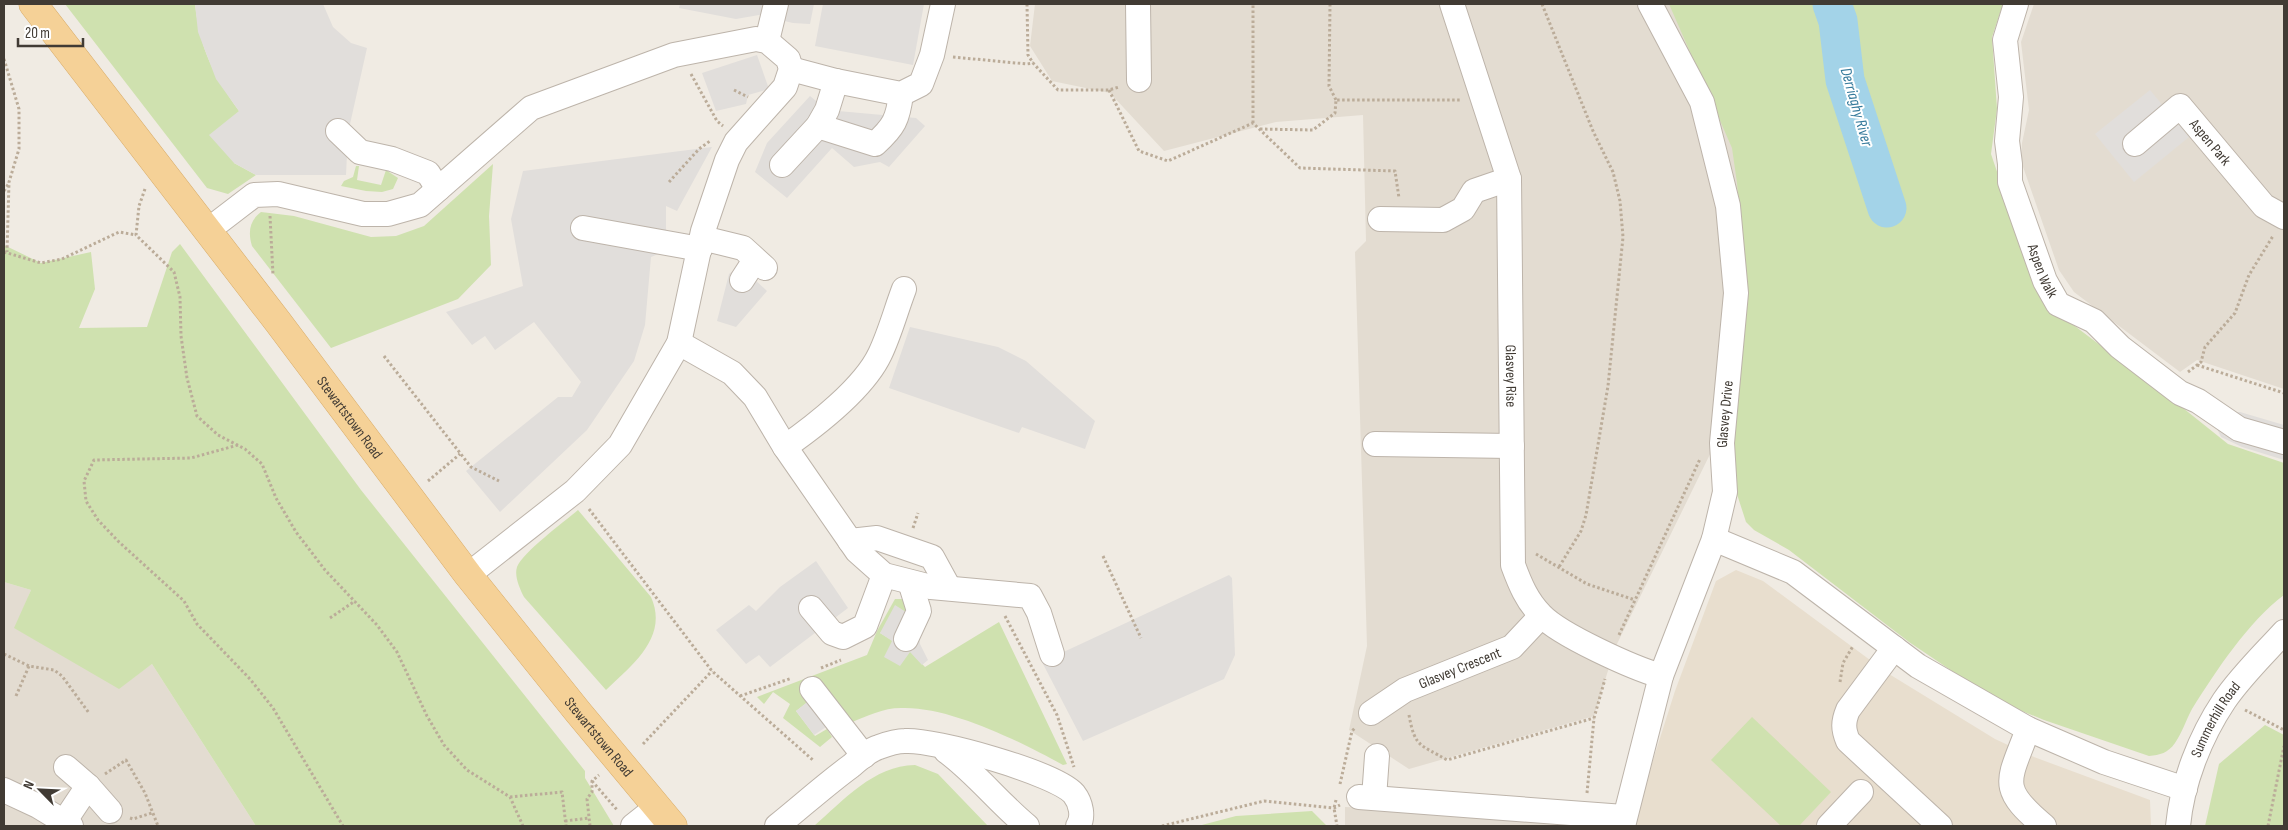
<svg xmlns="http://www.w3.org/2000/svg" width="2288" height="830" font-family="'Sofia Sans Condensed',sans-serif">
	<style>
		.residential { fill: #e3dcd1 }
		.education { fill: #e8dece }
		.green { fill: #cfe1af }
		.parking { fill: #e1dedb }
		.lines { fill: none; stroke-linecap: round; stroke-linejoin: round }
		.river { stroke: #a3d3e8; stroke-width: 39 }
		.minor-casing { stroke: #bdb4aa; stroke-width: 26 }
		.major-casing { stroke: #d8ac69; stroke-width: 29 }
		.path { stroke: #bbac99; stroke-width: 3; stroke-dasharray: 2.5 2.5; stroke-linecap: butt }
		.minor { stroke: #fff; stroke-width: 24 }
		.major { stroke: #f5d197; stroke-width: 28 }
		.labels { text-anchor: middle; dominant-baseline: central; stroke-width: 4; stroke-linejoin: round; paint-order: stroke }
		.street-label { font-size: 15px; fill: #413b34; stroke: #fff }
		.water-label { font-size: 16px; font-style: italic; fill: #357a9b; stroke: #fff }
	</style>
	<rect width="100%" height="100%" fill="#f0ebe3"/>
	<!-- residential -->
	<path class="residential" d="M1035 4H1683L1730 87 1757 276 1714 446 1615 648 1594 716 1409 769 1349 730 1367 646 1355 252 1366 241 1363 115 1276 122 1164 151 1110 93 1052 81 1030 46Z
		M2034 4H2284V389L2197 360 2180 372 2074 292 2059 270 2021 161 2022 143 2029 110 2021 42Z
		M4 582 31 590 15 628 119 688 152 664 256 826H4Z
		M1345 807 1599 818V826H1345Z"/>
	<!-- education -->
	<path class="education" d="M1736 570 1763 581 1889 674 1995 739 2034 757 2150 800 2151 826H1632L1675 691 1716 581Z"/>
	<!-- green -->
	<path class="green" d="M65 4H195C200 49 213 74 239 111L234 163 256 175 228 194 207 188Z
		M1669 4H2003L1992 37 1997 109 1991 154 2033 278 2047 305 2178 404 2228 444 2284 463V595C2248 622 2216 671 2192 709 2186 720 2182 733 2175 743 2168 753 2160 755 2149 756L2044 720 1995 700 1909 642 1789 550 1754 530 1746 522 1734 485 1731 433 1747 305 1737 183 1732 148Z
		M493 164 489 216 491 265 458 299 331 348 252 246C248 233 249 221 261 212L294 216 371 237 396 236 424 226Z
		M356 166H359L357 180 381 185 386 170 398 178 393 189 382 192 366 191 341 186 344 181 353 177Z
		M180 244 361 490 585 771V778L614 826H256L152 664 119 689 14 628 31 590 4 582V245L41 263 91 252 95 289 79 328 147 327 172 252Z
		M578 510 651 597C669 637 632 665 606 690L524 597C520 589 514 576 517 567 523 552 564 522 578 510Z
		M895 599H906L907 611 880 633 910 651 925 667 999 622 1067 764 1063 765C1021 742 950 706 901 708 883 708 867 716 850 723L816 677 800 687 808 702 796 711 815 736 827 729 832 737 820 747 783 718 790 704 773 692 764 704 757 697 867 655 877 631Z
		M1752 717 1831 792 1799 826H1781L1711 760Z
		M2265 725 2284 735V826H2205L2219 764Z
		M915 765 938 774 988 826H814C844 800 873 766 915 765Z
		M1312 811 1327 826H1198L1236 816Z"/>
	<!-- parking -->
	<path class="parking" d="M195 4H323L333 27 351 43 367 48 348 133 346 175H256L234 163 209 135 239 111 216 79 198 32Z
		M680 4H814L810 24 793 23 759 15 736 19 679 8Z
		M823 4H924L913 65 815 46Z
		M757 55 769 89 748 95 746 104 716 111 702 73Z
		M2150 90 2189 137 2134 182 2095 134Z
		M810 96 827 110 916 118 925 126 889 167 880 162 854 167 832 148 787 198 755 172 767 143Z
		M712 147 677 211 666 206V232L661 253 651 257 645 325 634 361 587 430 500 512 466 471 558 397H572L581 382 534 322 495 350 485 336 472 345 446 312 523 286 511 219 523 171Z
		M740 266 767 291 736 327 717 321 729 274Z
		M910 327 998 347 1026 361 1095 421 1085 449 1022 427 1019 433 889 388Z
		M2228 412H2240L2284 425V432L2240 419Z
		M2217 429 2233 437 2284 452V460L2242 447 2221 437Z
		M816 561 848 608 770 667 759 655 746 664 716 630 749 605 756 611 780 587Z
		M1229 575 1232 578 1235 655 1224 679 1083 741 1042 662Z
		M895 605 906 612 922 611 928 623 918 630 920 644 928 660 922 665 910 652 900 666 884 657 892 641 880 633Z
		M816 695 835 721 814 735 796 711Z"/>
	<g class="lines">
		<!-- river -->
		<path class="river" d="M1832 4 1838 21 1845 80 1887 208"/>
		<defs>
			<g id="minor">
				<path d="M1138 4 1139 80"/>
				<path id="s1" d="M1452 4 1509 179 1513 565C1520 584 1527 601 1541 615 1560 635 1633 668 1661 676"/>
				<path id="s2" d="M2016 4 2005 40 2011 97 2007 141 2010 164V182L2045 281 2058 304 2094 321 2120 347 2180 393 2198 401 2239 429 2284 442"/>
				<path d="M767 41 776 4"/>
				<path d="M791 69 836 81 901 94 921 84 932 55 943 4"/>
				<path d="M818 126 875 144C894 127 898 119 901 94"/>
				<path d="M338 131 360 152 392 159 428 173 438 189"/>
				<path id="s3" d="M2135 144 2180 106 2264 206 2284 217"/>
				<path d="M782 165 818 126 827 110 836 81"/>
				<path d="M1380 219 1443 220 1463 209 1474 191 1509 179"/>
				<path d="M583 228 700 249"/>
				<path d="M207 231 254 195 278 194 363 214H388L420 205 531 108 674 55 756 39 767 41 788 59 791 69 785 87 736 142 727 160 703 231 679 343 620 445 575 491 468 575"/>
				<path d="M702 238 743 248 765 268"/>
				<path d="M742 280 755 260"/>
				<path d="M679 343 732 373 755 397 785 447 857 551 884 575 931 587 1030 596 1039 613 1052 654"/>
				<path d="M1375 444 1512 446"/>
				<path d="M785 447C815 426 864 388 880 354 890 333 896 310 904 289"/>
				<path d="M1714 539 1793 572 1918 666 2028 729 2104 762 2185 789"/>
				<path d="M850 541 877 538 932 557 949 588"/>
				<path d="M811 608 832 633 843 637 865 626 884 575"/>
				<path d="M906 639 919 611 910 582"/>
				<path d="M1894 648 1848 710C1843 722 1843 729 1848 741L1940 826"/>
				<path d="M812 689 864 756"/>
				<path id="s4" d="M1371 713 1405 690 1512 647 1541 616"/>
				<path d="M2028 729C2009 781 1997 787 2044 826"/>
				<path d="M946 751C976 773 998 802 1027 826"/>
				<path d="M66 767 88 786 110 811"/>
				<path d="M4 790 38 806 71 826"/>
				<path d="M1359 797 1624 817"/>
				<path d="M1374 798 1377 756"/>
				<path d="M64 822 88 786"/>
				<path d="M633 826 657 807"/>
				<path d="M777 826C802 806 825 785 851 766 859 759 869 750 879 747 887 744 897 741 905 741 934 739 1056 773 1074 794 1081 803 1084 817 1078 826"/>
				<path id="s5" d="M1623 826 1661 676 1714 539 1725 492 1722 443 1736 293 1728 206 1702 102 1650 4"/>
				<path d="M1829 826 1861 792"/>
				<path id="s6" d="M2178 826C2182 783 2200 737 2224 701 2241 676 2264 654 2284 632"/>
			</g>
			<g id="major">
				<path id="s7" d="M33 4 278 322 468 575 578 712 673 826"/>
			</g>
		</defs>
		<!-- minor casing -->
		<use href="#minor" class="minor-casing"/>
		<!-- major casing -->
		<use href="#major" class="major-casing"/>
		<!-- path -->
		<path class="path" d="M1027 4 1028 55 1033 63
			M1330 4 1329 86 1336 100
			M1542 4 1593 131 1613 172 1620 201 1623 237 1608 386 1586 515 1581 531 1559 567
			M953 57 1027 64 1033 63 1058 90H1109L1119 87
			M4 59 19 109V149L9 182 7 252
			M691 74 717 121 723 126
			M734 90 748 97
			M1109 90 1139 151 1168 161 1253 123 1300 168 1395 171 1399 198
			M1253 123V4
			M1260 129 1313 130 1335 113 1336 100H1460
			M669 182 699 149 710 141
			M145 189 139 206 136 235 174 272 180 297 181 336 187 378 197 416 218 435 245 449 262 464 276 498 296 532 325 570 377 625 397 652 427 716 444 745 467 770 510 797 523 826
			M4 191 9 183
			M270 216 273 275
			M4 252 41 263 62 259 119 232 136 235
			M384 356 471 467 499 481
			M2197 365 2284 393
			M2188 372 2201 362 2205 347 2235 313 2249 275 2273 236
			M238 445 191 458 94 460 84 481 86 501 98 520 119 542 184 601 197 624 250 679 273 708 343 826
			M428 481 460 454
			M589 509 712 671 814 761
			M913 528 918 513
			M1536 554 1587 584 1635 600
			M1103 556 1141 638
			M1005 616 1057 715 1074 767
			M330 618 355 601
			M1619 635 1700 459
			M4 654 29 666 54 670 62 676 89 713
			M821 668 841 660
			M1840 682 1843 663 1853 646
			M16 696 29 666
			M740 696 792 678
			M2245 710 2284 730
			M1409 715C1415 748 1420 744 1447 760L1594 718
			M643 744 712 671
			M105 774 126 760 145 793 158 826
			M592 781 618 811
			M1340 784 1352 731 1355 728
			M1587 793 1594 718 1605 679
			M510 797 562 792 566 826
			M1336 800 1334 808 1337 826
			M130 818 133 819 152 813
			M565 821 589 818
			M590 826 587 799 592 792V781L599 775
			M1162 826 1264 801 1334 808 1340 805
			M2268 826 2284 746"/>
		<!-- minor -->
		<use href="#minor" class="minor"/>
		<!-- major -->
		<use href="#major" class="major"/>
	</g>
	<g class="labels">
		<!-- street labels -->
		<g class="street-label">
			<text stroke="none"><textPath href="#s3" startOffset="106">Aspen Park</textPath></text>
			<text stroke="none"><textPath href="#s2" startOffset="275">Aspen Walk</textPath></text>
			<text stroke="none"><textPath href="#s1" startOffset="381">Glasvey Rise</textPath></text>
			<text stroke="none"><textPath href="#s5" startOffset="428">Glasvey Drive</textPath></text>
			<text stroke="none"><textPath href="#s7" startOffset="521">Stewartstown Road</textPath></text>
			<text stroke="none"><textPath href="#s4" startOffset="100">Glasvey Crescent</textPath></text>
			<text stroke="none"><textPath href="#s6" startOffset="114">Summerhill Road</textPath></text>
			<text stroke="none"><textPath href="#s7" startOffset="926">Stewartstown Road</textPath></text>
		</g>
		<!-- water labels -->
		<g class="water-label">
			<text transform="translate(1856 107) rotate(74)">Derriaghy River</text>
		</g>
	</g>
	<!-- border -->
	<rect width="2288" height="830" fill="none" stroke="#413b34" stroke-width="10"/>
	<!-- north arrow -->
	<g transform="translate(40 790) rotate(294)" stroke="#ffffff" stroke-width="4" paint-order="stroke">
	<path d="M0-4L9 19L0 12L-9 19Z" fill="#413b34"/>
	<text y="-8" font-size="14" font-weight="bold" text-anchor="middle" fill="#413b34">N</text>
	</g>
	<!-- scale -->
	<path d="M18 38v8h65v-8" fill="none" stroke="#413b34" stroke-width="2.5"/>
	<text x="25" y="38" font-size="15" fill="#413b34" stroke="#ffffff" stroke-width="4" paint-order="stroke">20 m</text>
</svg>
